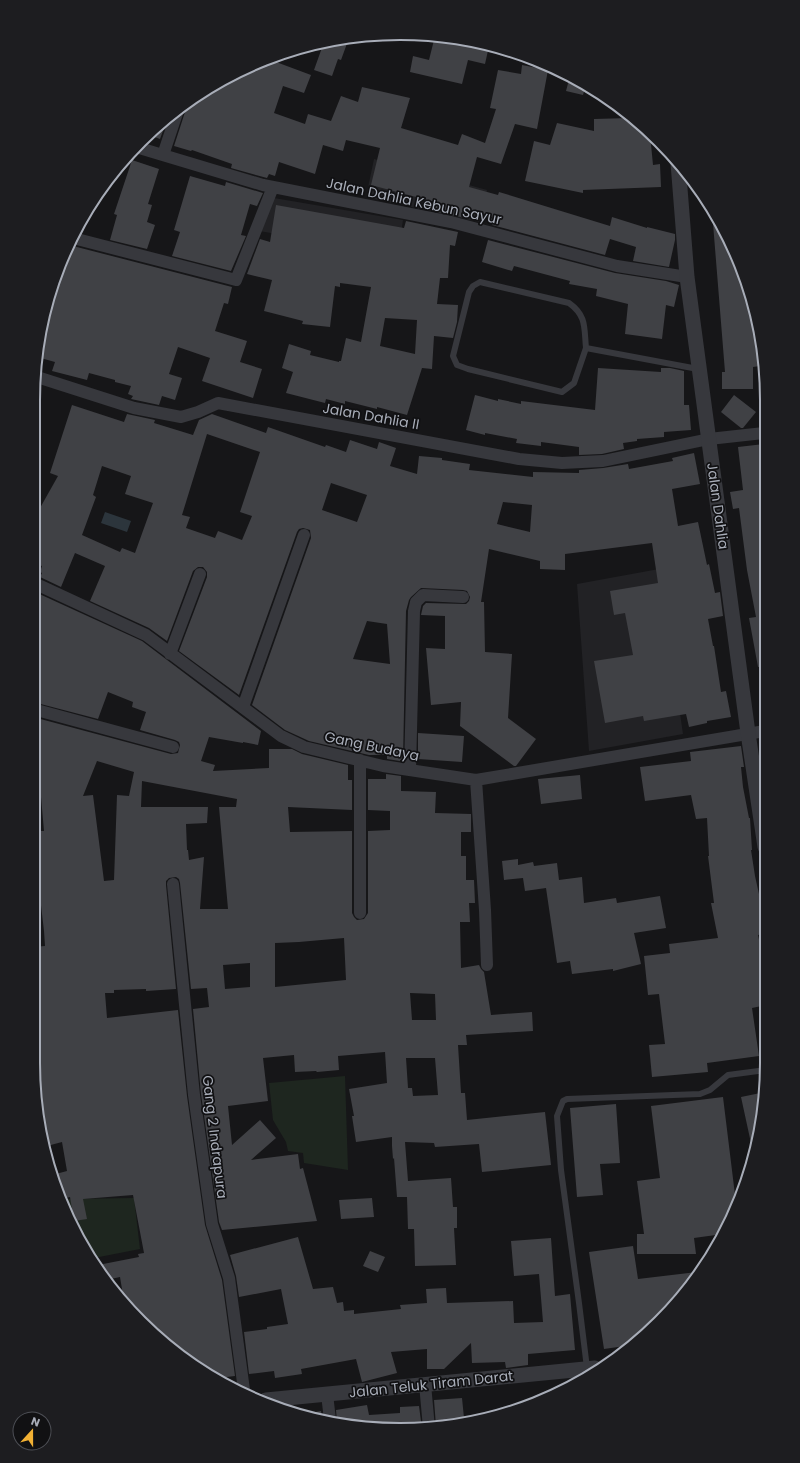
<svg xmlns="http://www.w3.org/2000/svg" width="800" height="1463" font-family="Poppins,sans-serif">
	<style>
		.built { fill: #222225 }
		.green { fill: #1e261f }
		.water { fill: #2c353c }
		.building { fill: #404145; fill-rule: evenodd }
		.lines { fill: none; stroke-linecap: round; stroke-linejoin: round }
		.service { stroke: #37383d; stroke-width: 6 }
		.minor { stroke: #37383d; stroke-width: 12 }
		.tertiary { stroke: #37383d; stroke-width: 15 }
		.labels { text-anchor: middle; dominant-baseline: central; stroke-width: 3.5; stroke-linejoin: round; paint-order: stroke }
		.street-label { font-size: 14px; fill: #a8adb8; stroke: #111113 }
		.rim { fill: none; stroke: #a8adb8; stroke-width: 2 }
	</style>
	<rect width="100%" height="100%" fill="#161618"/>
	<!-- built -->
	<path class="built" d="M374 159 487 190 479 222 366 197Z
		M274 198 403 220 398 254 259 231Z
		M659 569 683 734 589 751 577 584Z"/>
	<!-- green -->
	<path class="green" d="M345 1076 348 1170 304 1163 303 1153 288 1151 286 1142 273 1120 269 1083Z
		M134 1198 140 1249 94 1258 65 1204 66 1199Z"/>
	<!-- water -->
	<path class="water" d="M105 512 131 521 127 532 101 523Z"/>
	<!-- building -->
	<path class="building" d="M435 36H444L489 46 485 64 468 60 462 84 410 72 413 56 429 60Z
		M349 38 341 60 338 59 332 76 314 70 324 42Z
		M268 59 311 75 304 93 283 86 274 113 305 124 308 114 331 121 341 96 358 102 362 87 410 98 401 128 458 145 462 134 485 143 496 109 490 108 498 70 521 74 522 65 548 70 537 129 515 124 501 164 477 157 469 187 498 195 499 192 610 226 612 217 647 228V227L675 234V240L669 267 633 261 636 247 610 239 605 255 492 225 493 223 490 222 492 217 463 209 461 217 433 211 435 202 371 185 380 148 346 140 343 151 323 145 315 174 279 162 275 176 269 174 267 178 231 168 232 164 192 150 191 151 174 146 186 109 185 103 237 71Z
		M570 76 586 84 583 95 566 91Z
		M168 117 160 139 149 135Z
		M630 118 650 134 653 165 660 164 661 187 583 190V193L525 181 534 141 550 145 557 123 594 131V119Z
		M132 160 159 169 148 204 152 205 147 222 155 225 147 249 110 240 117 215 114 214Z
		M190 176 225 186 226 182 263 193 257 206 250 204 241 235 246 236 231 271 172 256 180 232 174 230Z
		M276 205 404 228 406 221 458 232 455 246 450 245 448 278H440L437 304 458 305 457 322 453 338 434 336 432 369 422 368 407 415 377 407V409L345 401V404L326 399 325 403 286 393 293 372 282 368 289 344 311 351 310 355 339 362V361H341L346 338 361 342 371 287 340 283V287L335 286 330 327 302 324 303 321 264 311 272 280 247 274 260 239 270 242ZM385 318 417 320 415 354 380 346Z
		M712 211 747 282 757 323 760 366 753 367V389H722V372H725Z
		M488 240 615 273 666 281 679 285 674 307 666 305 662 339 625 334 628 304 596 296 597 289 569 284 570 281 514 266 512 271 482 262Z
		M73 246 232 287 228 304 224 303 215 331 247 341 240 362 262 369 253 398 202 381 210 358 178 347 169 374 182 378 175 400 162 396 159 405 131 399 133 396 128 394 131 386 115 382V380L89 373 87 380 52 371 55 362 37 357 46 305 62 266 66 268Z
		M598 368 661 372V368H670L684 371V405H689L691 430 664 432V437L637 439V441L623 443 624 449 602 454 579 455V447L541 442V446L516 443 517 439 485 433V435L466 430 475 395 498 401V399L521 404V401L595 410Z
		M734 395 756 412 743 428H741L721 412Z
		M72 405 124 422 127 414 155 420 154 423 193 435 199 420 212 414 266 433 268 427 325 447 326 445 346 452 350 440 377 449 379 442 396 448 390 466 417 474 419 456 442 458V460L470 464 469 470 533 477V472L579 473V470L603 468 628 464 629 469 673 461 672 458 694 453 700 484 672 489 678 526 698 522 707 565 709 564 715 593 720 592 723 616 708 619 713 646H714L721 692 726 691 731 717 707 721V723L689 727 686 714 644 721 643 716 605 723 594 661 633 655 625 613 614 615 610 591 658 583 652 543 565 554V570L540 569V561L489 549 481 602H484L485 652 512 654 508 718 536 739 516 766H514L460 726 461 702 431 705 426 648 445 649V616L421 615 423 606 426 603 466 604 469 601 470 597 467 591 463 590 421 588 411 597 409 600 406 611 403 760H400V761L387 759V755H369L309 741 296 735 285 730 252 705 311 538 310 530 303 528 299 529 297 532 239 695 179 651 207 577V572L203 567H198L193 571 167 641 149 628 90 601 105 566 75 553 61 587 40 577 42 573 40 572 42 566 34 563V506L40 508 58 476 50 473ZM207 434 260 452 240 512 252 516 242 540 218 531 215 538 186 528 190 517 182 515ZM102 466 131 476 125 494 153 503 135 553 122 548 120 552 82 535 96 497 93 495ZM331 483 367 495 357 522 322 510ZM503 502 532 505 530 532 497 524ZM367 621 387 624 390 664 353 659Z
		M764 444 765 555 762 556 765 571V666L758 667 749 618 756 617 747 570 739 508 733 509 730 492 743 490 738 447Z
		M35 592 142 641 261 731 258 745 243 742V743L209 737 201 761 215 765 213 771 269 768V749H292L302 754 348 765V780H352V810L288 807 290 832 352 831V913L354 917 357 920 364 919 368 913V831L390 830V811L368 810V779H386V774L401 776V791L436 792 435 813 471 814V832H461V856H466V880H474L475 903H469L470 922H460L461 968 479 965 481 969 484 972 491 1015 532 1012 533 1031 466 1035 467 1045H458L461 1093H465L467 1120 545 1112 551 1165 482 1172 479 1144 435 1147 434 1143 405 1142 408 1181 451 1178 453 1207H457V1228H454L456 1265 415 1266 414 1229H408L407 1197H397L394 1158 393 1159 392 1146V1137L356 1142 352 1116H354L349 1089 387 1083 385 1052 338 1056 339 1070 317 1072 316 1071 295 1072 294 1055 263 1058 268 1101 228 1106 232 1145 260 1120 276 1138 251 1160 298 1154 300 1169 303 1168 317 1221 222 1230 219 1222 201 1094 193 1009 209 1007 207 988 191 989 180 883 179 879 176 877 169 878 166 881V885L176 989 146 991V989L114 990V993H105L107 1018 178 1010 187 1096 205 1225 222 1280 235 1376 218 1378 196 1368 124 1301 120 1277 106 1280 98 1265 139 1257 138 1254 144 1253 133 1195 83 1199 87 1219 74 1221 70 1197 62 1199 53 1181 52 1175 67 1171 62 1142 47 1146 33 1063V1051L39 1050 33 1005V947L45 946 44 931 38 880H34L33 868V852H36L35 831H44L41 797 37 798 33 765V717L171 754 178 753 180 745 179 742 175 740 140 730 146 712 132 707 133 702 108 692 98 719 33 702 34 595ZM97 761 134 772 129 796 117 795 114 880 104 881 93 795 83 796ZM142 781 237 799 236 807H219L228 909H200L204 857 189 860 188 850H187L186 824 207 823 208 807H141ZM344 938 346 980 275 987V943L299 942ZM250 963V987L225 989 223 965ZM410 993 435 994 436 1020H412ZM406 1058H435L438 1095 413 1096 412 1088H408Z
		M418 733 464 736 462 762 418 759Z
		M765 743V763L762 764 759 744Z
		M741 746 744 767H741L743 787 749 818H750L752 850H751L755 876 763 912 759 913 764 934 758 935 766 972V1005L752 1008 759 1056 707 1063 708 1072 652 1077 649 1045 665 1044 659 994 648 995 644 956 670 953 669 944 718 938 711 903H714L708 856H709L707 818 696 819 691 795 645 801 640 767 691 761 690 752Z
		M580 775 582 799 541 804 538 779Z
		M518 859V865L533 862 534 866 557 863 559 880 582 877 584 903 616 898 617 903 660 896 666 928 634 933 641 964 613 971V969L572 974 570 961 557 963 546 888 525 891 523 878 504 880 502 861Z
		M765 1092 755 1157H754L741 1097Z
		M723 1097 736 1203 723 1234 694 1238 696 1254H637V1234H644L637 1181 660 1178 651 1106Z
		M616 1104 620 1163 600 1164 603 1195 577 1197 570 1108Z
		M372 1198 374 1217 341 1219 339 1200Z
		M298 1237 313 1289 333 1287 337 1303 343 1302 344 1311 354 1310V1314L401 1309 400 1305 427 1303 426 1289 446 1288 447 1303 513 1301 514 1323 543 1322 539 1274 514 1276 511 1241 551 1238 555 1296 570 1294 575 1350 528 1354V1365L506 1368 505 1362 472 1363 471 1343 444 1369H427V1349L391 1352 397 1373 362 1382 356 1359 301 1369 302 1374 275 1378 274 1371 249 1374 244 1332 267 1329V1327L288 1324 281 1289 239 1297 236 1276 230 1255Z
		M633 1246 638 1279 697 1272 642 1339 632 1345 604 1349 589 1252Z
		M370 1251 385 1257 378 1272 363 1266Z
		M462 1398 464 1418 445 1419 446 1424 436 1426 434 1400Z
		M367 1405 369 1415 400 1413V1407L419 1406 422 1429 337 1421 336 1410Z
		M321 1411 322 1419 310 1418V1413Z"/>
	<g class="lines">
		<!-- service -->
		<path class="service" d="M586 348 574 383 562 392 468 369 457 365 453 356 469 292 473 286 480 282 569 303C587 316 584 328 586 348L698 369
			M587 1368 579 1303 561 1170 557 1116 563 1101 567 1099 700 1094 710 1090 728 1075 766 1070"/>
		<!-- minor -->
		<path class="minor" d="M136 147 263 185 451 222 617 266 687 277
			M163 155 179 107
			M73 238 236 280 273 187
			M34 376 134 408 181 417 198 412 218 403 519 459 562 463 603 461 709 439 764 433
			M34 583 146 635 281 736 304 747 383 766 476 780 765 731
			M170 654 200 574
			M243 707 304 535
			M33 709 173 747
			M360 760V913
			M410 770 414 611 416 602 423 595 463 597
			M476 780 485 910 487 965
			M173 884 194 1095 212 1224 229 1278 244 1390
			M425 1384 429 1428
			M327 1394 330 1420"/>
		<!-- tertiary -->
		<path class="tertiary" d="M678 163 687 277 748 733 765 847
			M266 1400 595 1368"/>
	</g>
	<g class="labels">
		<!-- street labels -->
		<g class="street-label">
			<text transform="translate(414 201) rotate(12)">Jalan Dahlia Kebun Sayur</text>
			<text transform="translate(371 416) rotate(10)">Jalan Dahlia II</text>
			<text transform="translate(718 506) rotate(82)">Jalan Dahlia</text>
			<text transform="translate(372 746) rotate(12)">Gang Budaya</text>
			<text transform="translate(215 1137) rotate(83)">Gang 2 Indrapura</text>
			<text transform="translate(431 1384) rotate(-6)">Jalan Teluk Tiram Darat</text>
		</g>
	</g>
	<!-- crop -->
	<path d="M0 0H800V1463H0ZM400 40H400A360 360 0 0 1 760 400V1063A360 360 0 0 1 400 1423H400A360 360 0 0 1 40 1063V400A360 360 0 0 1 400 40Z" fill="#1d1d20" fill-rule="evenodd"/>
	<path class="rim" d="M400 40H400A360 360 0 0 1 760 400V1063A360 360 0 0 1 400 1423H400A360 360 0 0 1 40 1063V400A360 360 0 0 1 400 40Z"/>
	<!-- north arrow -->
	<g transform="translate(32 1431) rotate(21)"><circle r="19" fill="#111113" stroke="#4d4f55"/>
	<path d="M0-3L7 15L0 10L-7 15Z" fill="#f2b134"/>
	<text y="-6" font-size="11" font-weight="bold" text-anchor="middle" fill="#a8adb8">N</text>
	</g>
</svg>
